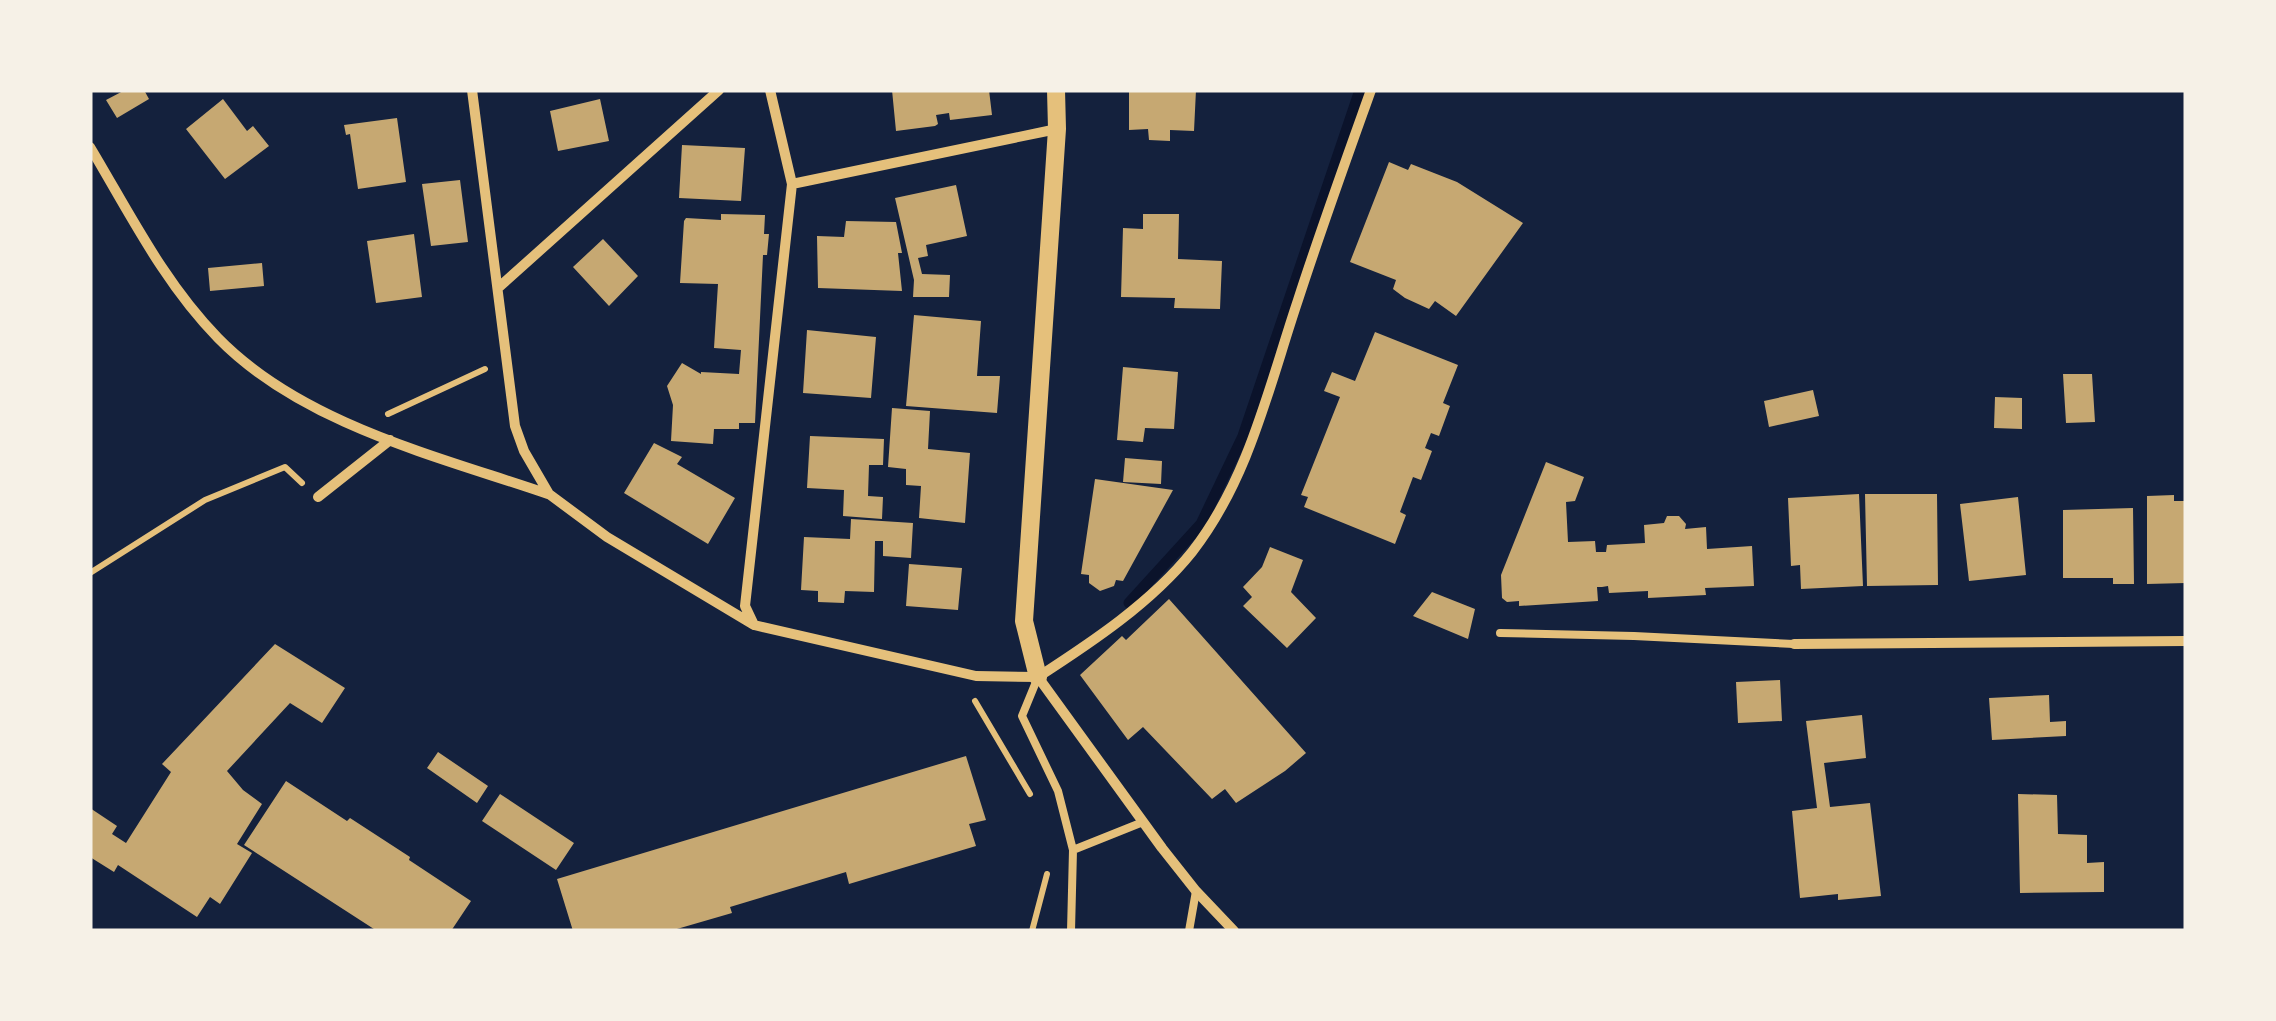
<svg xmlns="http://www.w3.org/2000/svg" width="2276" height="1021" font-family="Overpass,sans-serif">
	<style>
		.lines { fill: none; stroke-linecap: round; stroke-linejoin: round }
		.stream { stroke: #0b132b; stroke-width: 11 }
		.building { fill: #c6a872 }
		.path { stroke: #e5c07b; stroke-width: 6 }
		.service { stroke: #e5c07b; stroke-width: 8 }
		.minor { stroke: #e5c07b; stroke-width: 10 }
		.tertiary { stroke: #e5c07b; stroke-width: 18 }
	</style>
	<rect width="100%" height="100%" fill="#14213d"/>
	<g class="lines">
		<!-- stream -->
		<path class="stream" d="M1129 603 1201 524 1243 436 1360 90"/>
	</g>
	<!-- building -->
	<path class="building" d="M125 90H144L149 99 117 118 106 100Z
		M892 90H989L992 115 950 120 949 113 936 115 938 124 935 126 896 131Z
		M1129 90H1196L1194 131 1170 130V141L1149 140 1148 129 1129 130Z
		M223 99 247 131 253 126 269 146 225 179 186 129Z
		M600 99 609 141 558 151 550 111Z
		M397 118 406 182 358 189 350 134 346 135 344 125Z
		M682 145 745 148 741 201 679 198Z
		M1389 162 1408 170 1411 164 1457 182 1523 223 1456 316 1435 301 1429 309 1405 298 1393 289 1396 280 1350 262Z
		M460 180 468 242 431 246 422 184Z
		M956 185 967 236 926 245 928 256 918 258 922 274 950 275 949 297H913L914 280 895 198Z
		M721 214 765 215 764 234H769L767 255H763L755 423H739V429H714L713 444 671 441 673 405 667 386 682 363 701 374V372L739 374 741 350 714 348 718 284 680 283 684 221 686 218 721 220Z
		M1143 214H1179L1178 259 1222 261 1220 309 1174 308 1175 298 1121 297 1123 228 1143 229Z
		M846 221 896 222 902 253H898L902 291 818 288 817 236 844 237Z
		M414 234 422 297 376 303 367 241Z
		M603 239 638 276 609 306 573 267Z
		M262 263 264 286 210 291 208 268Z
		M914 315 981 321 977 376H1000L997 413 906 406Z
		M807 330 876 337 871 398 803 393Z
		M1375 332 1458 365 1443 403 1450 406 1439 436 1431 433 1425 448 1432 451 1421 480 1413 477 1400 512 1406 515 1395 544 1304 507 1308 497 1301 495 1340 397 1324 391 1332 372 1355 381Z
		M1123 367 1178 372 1174 429 1145 428 1143 442 1117 440Z
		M2063 374H2092L2095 422 2066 423Z
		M1813 390 1819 416 1769 427 1764 401Z
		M1995 397 2022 398V429L1994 428Z
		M892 408 930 411 928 449 970 453 965 523 919 518 921 486 906 485V469L888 467Z
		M810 436 884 439 883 465H869L868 496 883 497 882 519 843 516 844 490 807 488Z
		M654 443 682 457 677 464 735 498 708 544 624 493Z
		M1125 458 1162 461 1161 484 1123 482Z
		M1546 462 1584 477 1575 501 1566 502 1568 542 1595 541 1596 552H1606L1607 545 1645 543 1644 525 1664 523 1667 516H1679L1686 524 1685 529 1706 527 1707 549 1752 546 1754 586 1705 588 1706 595 1648 598V591L1609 593 1608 586 1602 587H1597L1598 601 1519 606V601L1507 602 1502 598 1501 575Z
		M1095 479 1173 490 1123 581 1116 580 1114 586 1100 591 1089 583V575L1081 574Z
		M1859 494 1863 586 1801 589 1800 565 1791 566 1788 498Z
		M1865 494H1937L1938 585 1867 586Z
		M2174 495V501H2186V583L2147 584V496Z
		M2018 497 2026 575 1969 581 1960 504Z
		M2133 508 2134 584H2113V578H2063V510Z
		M851 519 913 523 911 558 883 556V541H875L874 592 845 591 844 603 818 602V591L801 590 804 537 850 539Z
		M1270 547 1303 560 1291 592 1316 618 1287 648 1243 606 1252 597 1243 587 1262 567Z
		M909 564 962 568 958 610 906 606Z
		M1432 592 1475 609 1468 639 1413 616Z
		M1169 599 1306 753 1285 771 1236 803 1225 789 1212 799 1143 727 1128 740 1080 675 1122 636 1126 640Z
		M275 644 345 688 322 723 290 703 227 771 243 790 262 804 237 844 252 853 220 904 210 897 197 917 118 865 114 872 90 857V808L117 826 112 834 126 843 171 772 162 764Z
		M1780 680 1782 721 1738 723 1736 682Z
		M2049 695 2050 722 2066 721V736L1992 740 1989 698Z
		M1862 715 1866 758 1824 763 1830 807 1870 803 1881 896 1838 900V894L1800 898 1792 811 1817 808 1806 721Z
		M438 752 488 786 477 803 427 768Z
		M966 756 986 820 969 824 976 846 849 884 846 872 730 907 732 913 670 931H573L557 879Z
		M286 781 347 821 350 818 410 857 409 860 471 901 451 931H377L244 845Z
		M500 794 574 843 556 870 482 821Z
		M2018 794 2057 795 2058 834 2087 835V863L2104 862V892L2020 893Z"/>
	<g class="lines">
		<!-- path -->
		<path class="path" d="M388 414 485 369
			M90 573 205 500 285 467 302 483
			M975 701 1030 794
			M1032 931 1047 874"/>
		<!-- service -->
		<path class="service" d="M1500 633 1634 636 1794 644
			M1038 677 1022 716 1058 791 1073 850 1071 931
			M1073 850 1143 822
			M1189 931 1196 891"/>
		<!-- minor -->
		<path class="minor" d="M472 90 515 426 524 451 549 494 607 537 754 625 976 676 1038 677
			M90 147C129 212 164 283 218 338 302 424 437 456 548 494
			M792 184 1057 129
			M498 288 719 90
			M318 497 390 440
			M754 625 745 606 792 184 770 90
			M1794 644 2186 641
			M1038 677C1092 642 1151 603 1192 552 1249 479 1269 386 1298 300 1321 229 1346 160 1371 90
			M1038 677 1162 848 1196 891 1234 931"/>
		<!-- tertiary -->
		<path class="tertiary" d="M1038 677 1024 621 1057 129 1056 90"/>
	</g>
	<!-- border -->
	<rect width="2276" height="1021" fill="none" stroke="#f6f1e7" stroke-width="185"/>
</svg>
